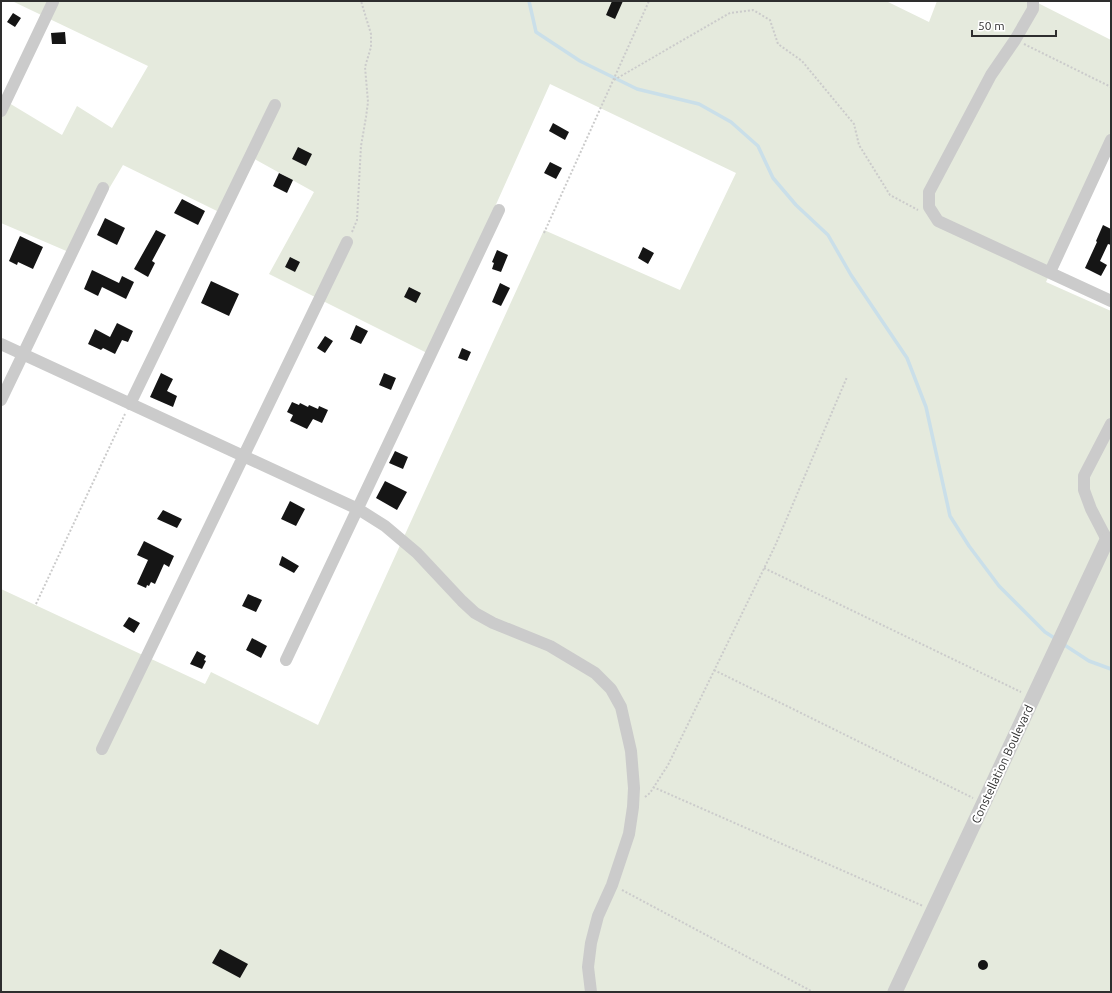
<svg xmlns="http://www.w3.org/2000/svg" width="1112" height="993" font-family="Ubuntu,sans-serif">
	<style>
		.green { fill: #e5eadd }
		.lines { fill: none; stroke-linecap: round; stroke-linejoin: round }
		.stream { stroke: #cadfe9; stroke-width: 3.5 }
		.building { fill: #151515 }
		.path { stroke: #cbcbcb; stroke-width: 2; stroke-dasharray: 2 2; stroke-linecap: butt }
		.minor { stroke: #cbcbcb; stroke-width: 12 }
		.tertiary { stroke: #cbcbcb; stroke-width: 15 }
		.labels { text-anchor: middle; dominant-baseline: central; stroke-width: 4; stroke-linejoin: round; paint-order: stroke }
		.street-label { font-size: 12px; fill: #2e2e2e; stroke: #fff }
	</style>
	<rect width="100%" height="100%" fill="#fff"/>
	<!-- green -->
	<path class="green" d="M12 1H886L929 22 937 1H1034L1111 40V141L1046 282 1111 311V992H1V589L205 684 211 672 318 725 544 230 680 290 736 173 550 84 429 354 269 274 314 192 249 156 217 211 123 165 71 253 1 223V119L9 103 62 135 77 106 112 128 148 66Z"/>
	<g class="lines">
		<!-- stream -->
		<path class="stream" d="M529 1 536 32 580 61 637 89 699 104 731 122 758 146 773 178 796 205 828 235 851 275 907 358 926 407 950 516 969 546 999 586 1045 632 1056 639
			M1063 644 1089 661 1111 669"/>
	</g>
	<!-- building -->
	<path class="building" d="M612 1H623L615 19 606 15Z
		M13 13 21 18 15 27 7 22Z
		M65 32 66 44H52L51 33Z
		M553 123 569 132 565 140 549 131Z
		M298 147 312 154 306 166 292 159Z
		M550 162 562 168 556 179 544 173Z
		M279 173 293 180 287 193 273 186Z
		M182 199 205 211 198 225 174 213Z
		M105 218 125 228 117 245 97 235Z
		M1103 225 1111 229V245L1108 244 1100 261 1107 265 1101 276 1085 268 1097 242 1096 241Z
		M156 230 166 235 152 261 155 263 148 277 134 269Z
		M20 236 43 247 33 269 18 262 17 265 9 261Z
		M643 247 654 253 648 264 638 258Z
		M497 250 508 255 501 272 492 269 494 263 492 262Z
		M290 257 300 262 295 272 285 267Z
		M92 270 119 283 122 276 134 282 126 299 102 287 98 296 84 289Z
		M211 281 239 294 229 316 201 303Z
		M500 283 510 288 501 306 492 302Z
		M409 287 421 293 416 303 404 297Z
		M117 323 133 331 128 342 122 340 115 354 103 348 101 350 88 344 95 329 110 337Z
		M356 325 368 331 361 344 350 339Z
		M325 336 333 341 325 353 317 348Z
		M462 348 471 352 467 361 458 358Z
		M161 373 173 379 167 391 177 396 173 407 150 397Z
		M384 373 396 378 391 390 379 385Z
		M292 402 299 405 300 403 308 407 309 405 318 409 319 406 328 410 322 423 313 419 307 429 290 421 293 415 287 412Z
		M395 451 408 457 403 469 389 463Z
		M385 481 407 492 397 510 376 498Z
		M290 501 305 509 296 526 281 519Z
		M163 510 182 519 177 528 157 519Z
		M144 541 174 556 169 567 164 564 155 584 151 582 149 586 147 585 146 588 137 584 148 560 137 555Z
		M282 556 299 566 294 573 279 565Z
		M248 594 262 600 256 612 242 606Z
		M129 617 140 623 134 633 123 626Z
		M252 638 267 646 261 658 246 650Z
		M197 651 206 656 204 660 206 661 202 669 190 664Z
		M220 949 248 964 240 978 212 963Z
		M978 965a5 5 0 1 1 10 0a5 5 0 1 1-10 0Z"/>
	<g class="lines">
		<!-- path -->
		<path class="path" d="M1024 44 1111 87
			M614 80 730 13 753 10 770 20 778 44 802 61 854 124 859 145 890 195 918 210
			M352 232 357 220 361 146 366 117 368 102 365 67 371 47V34L361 1
			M544 233 649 1
			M764 568 1021 692
			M36 604 125 414
			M714 670 973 798
			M653 787 923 906
			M645 797 650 793 668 765 775 546 847 377
			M622 890 813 992"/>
		<!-- minor -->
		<path class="minor" d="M1033 1V9L1015 40 991 75 929 192V207L938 221 1111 301
			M1 111 53 2
			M1050 272 1111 140
			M1 344 358 509 385 526 417 553 462 601 475 613 493 623 550 646 595 673 611 689 621 707 631 751 634 788 633 807 629 834 612 885 598 916 591 943 588 967 591 992
			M1 400 103 188
			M130 404 275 105
			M1107 540 1091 509 1084 490V476L1111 424
			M286 660 499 210
			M102 749 347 242"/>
		<!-- tertiary -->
		<path class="tertiary" d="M895 992 1107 540 1111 539"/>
	</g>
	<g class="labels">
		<!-- street labels -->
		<g class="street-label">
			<text transform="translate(1002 764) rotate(-65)">Constellation Boulevard</text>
		</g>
	</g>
	<!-- border -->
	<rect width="1112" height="993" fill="none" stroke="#2e2e2e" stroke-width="4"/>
	<!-- scale -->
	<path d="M972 30v6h84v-6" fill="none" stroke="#2e2e2e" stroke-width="2"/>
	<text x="978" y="30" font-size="12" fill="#2e2e2e" stroke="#ffffff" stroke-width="3" paint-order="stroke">50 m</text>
</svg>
